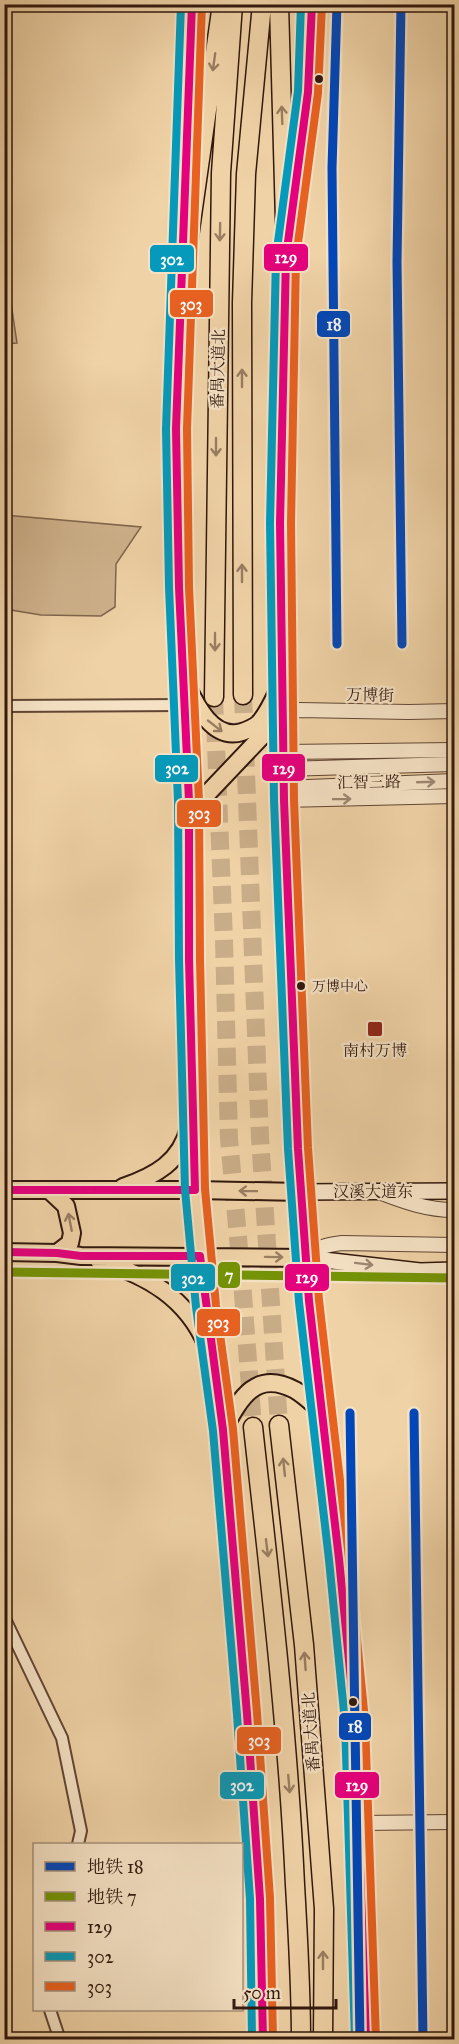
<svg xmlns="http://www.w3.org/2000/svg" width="459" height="2044" font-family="'IM FELL Great Primer','Noto Serif SC',serif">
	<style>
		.green { fill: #cfb28c; stroke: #80654d; stroke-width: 1.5 }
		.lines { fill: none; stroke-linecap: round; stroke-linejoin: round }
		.trunk-tunnel { stroke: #c9ad88; stroke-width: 18; stroke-dasharray: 18 9; stroke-linecap: butt }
		.minor-casing { stroke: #614634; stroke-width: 14 }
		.tertiary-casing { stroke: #614634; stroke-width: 16 }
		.secondary-casing { stroke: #32180e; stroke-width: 18 }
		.primary-casing { stroke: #32180e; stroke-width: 20 }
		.trunk-casing { stroke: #32180e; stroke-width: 21 }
		.minor { stroke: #f5e2c5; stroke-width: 10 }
		.tertiary { stroke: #f5e2c5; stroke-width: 14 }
		.secondary { stroke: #f5e2c5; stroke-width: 15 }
		.primary { stroke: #efd2a6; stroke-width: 16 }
		.trunk { stroke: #efd2a6; stroke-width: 18 }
		.bus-1-casing { stroke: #f5e2c5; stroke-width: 12 }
		.bus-2-casing { stroke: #f5e2c5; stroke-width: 12 }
		.bus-3-casing { stroke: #f5e2c5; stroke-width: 12 }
		.bus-1 { stroke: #e5007d; stroke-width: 8 }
		.bus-2 { stroke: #059abb; stroke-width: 8 }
		.bus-3 { stroke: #e86121; stroke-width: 8 }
		.metro-1-casing { stroke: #f5e2c5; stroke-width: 14 }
		.metro-2-casing { stroke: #f5e2c5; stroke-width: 14 }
		.metro-1 { stroke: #0047ba; stroke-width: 9 }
		.metro-2 { stroke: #749405; stroke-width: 9 }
		.oneway { stroke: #9a7e62 }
		.oneway2 { stroke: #9d8773 }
		.bus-dot { fill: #32180e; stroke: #f5e2c5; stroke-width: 2 }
		.poi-dot { fill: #8f2418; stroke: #f5e2c5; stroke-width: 2 }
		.labels { text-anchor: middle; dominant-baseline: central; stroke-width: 4.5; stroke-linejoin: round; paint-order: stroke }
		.bus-label { font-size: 14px; fill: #32180e; stroke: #f5e2c5; text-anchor: start }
		.street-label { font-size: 16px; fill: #32180e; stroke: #f5e2c5 }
		.poi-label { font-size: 16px; fill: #32180e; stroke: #f5e2c5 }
		.line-badge { stroke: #f5e2c5; stroke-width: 2 }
		.badge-label { font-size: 16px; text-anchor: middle; font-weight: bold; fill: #fff }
	</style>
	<rect width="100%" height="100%" fill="#efd2a6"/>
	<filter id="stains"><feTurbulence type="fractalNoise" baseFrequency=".00333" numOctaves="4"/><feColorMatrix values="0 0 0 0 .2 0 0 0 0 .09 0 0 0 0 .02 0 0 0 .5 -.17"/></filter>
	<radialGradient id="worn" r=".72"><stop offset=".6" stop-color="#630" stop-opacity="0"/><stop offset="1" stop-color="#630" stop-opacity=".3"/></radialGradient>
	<!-- green -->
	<path class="green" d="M4 256 17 343 5 344H4Z
		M4 515 141 527 116 564 115 607 101 616 41 615 5 609Z"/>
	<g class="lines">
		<!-- trunk-tunnel -->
		<path class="trunk-tunnel" d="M243 695 260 1138 279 1425
			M214 697 224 940 229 1139 242 1281 253 1427"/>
		<defs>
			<path id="minor" d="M4 706 185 705
				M4 1617 62 1738 81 1831 78 1844
				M50 2010 60 2040"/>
			<path id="tertiary" d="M284 713 299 710 409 712 454 711
				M284 752 454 750
				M284 769 454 764
				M284 788 454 781
				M284 800 454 796
				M379 1192C405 1202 427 1210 454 1210
				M306 1258C316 1247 327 1245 342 1243L454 1245
				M359 1823 454 1822"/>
			<path id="secondary" d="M301 1192 454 1191
				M306 1258 420 1271 454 1270"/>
			<path id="primary" d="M312 4 308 92 286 257 280 523 284 713V800L298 1149 309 1301 339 1559 355 1721 366 2040
				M184 221 192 4
				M183 265 176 429 179 587 189 801V959L195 1190 206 1306 223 1430 247 1714 260 1899 263 2040
				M186 684C196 705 213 741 242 732 248 730 254 728 259 723 269 712 275 696 282 682
				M189 813 284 713
				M123 1187C155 1176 181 1162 189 1127
				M4 1190H195L301 1192
				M50 1191 66 1206 72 1233 70 1243 57 1253
				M4 1252 57 1253 81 1256 306 1258
				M99 1261C147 1275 187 1298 207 1346
				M223 1430C240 1399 255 1369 295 1390 304 1395 313 1404 321 1411"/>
			<path id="trunk" d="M279 4 286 257
				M183 279 222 4
				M243 695 242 303 246 174 262 4
				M214 697 221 173 233 4
				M279 1425 304 1645 324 1909 323 2040
				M253 1427C270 1580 288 1732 295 1885 298 1936 301 1988 301 2040"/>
		</defs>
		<!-- minor casing -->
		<use href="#minor" class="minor-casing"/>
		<!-- tertiary casing -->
		<use href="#tertiary" class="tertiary-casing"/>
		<!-- secondary casing -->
		<use href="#secondary" class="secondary-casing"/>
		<!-- primary casing -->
		<use href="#primary" class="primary-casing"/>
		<!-- trunk casing -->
		<use href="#trunk" class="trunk-casing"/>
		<!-- minor -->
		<use href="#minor" class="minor"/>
		<!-- tertiary -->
		<use href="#tertiary" class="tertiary"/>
		<!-- secondary -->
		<use href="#secondary" class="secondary"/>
		<!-- primary -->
		<use href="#primary" class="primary"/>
		<!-- trunk -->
		<use href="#trunk" class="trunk"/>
		<defs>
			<path id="bus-1" d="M312 4 308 92 286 257 280 523 284 800 298 1149 309 1301 339 1559 355 1721 366 2040
				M4 1190H195L189 959V801L179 587 176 429 192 4
				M4 1252 57 1253 81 1256H200L223 1430 247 1714 260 1899 263 2040"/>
			<path id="bus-2" d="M181 4 166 429 169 587 178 801 179 959 185 1190 196 1307 213 1431 237 1715 250 1899 252 2040
				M301 4 298 91 276 257 270 523 274 800 288 1149 299 1302 329 1560 345 1722 355 2040"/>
			<path id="bus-3" d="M202 4 187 429 189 587 199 801 200 959 205 1189 216 1305 233 1429 257 1713 270 1898 273 2040
				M322 4 318 93 296 258 291 523 294 800 308 1148 319 1300 349 1558 365 1721 376 2040"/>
		</defs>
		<!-- bus-1 casing -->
		<use href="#bus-1" class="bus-1-casing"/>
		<!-- bus-2 casing -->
		<use href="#bus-2" class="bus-2-casing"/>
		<!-- bus-3 casing -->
		<use href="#bus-3" class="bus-3-casing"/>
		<!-- bus-1 -->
		<use href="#bus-1" class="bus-1"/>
		<!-- bus-2 -->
		<use href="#bus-2" class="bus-2"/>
		<!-- bus-3 -->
		<use href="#bus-3" class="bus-3"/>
		<defs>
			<path id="metro-1" d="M337 4 332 168 337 644
				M401 4 397 262 402 644
				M350 1413 360 2040
				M414 1413 423 2040"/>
			<path id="metro-2" d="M4 1272 454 1278"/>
		</defs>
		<!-- metro-1 casing -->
		<use href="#metro-1" class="metro-1-casing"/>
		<!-- metro-2 casing -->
		<use href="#metro-2" class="metro-2-casing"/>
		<!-- metro-1 -->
		<use href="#metro-1" class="metro-1"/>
		<!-- metro-2 -->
		<use href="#metro-2" class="metro-2"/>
	</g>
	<!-- one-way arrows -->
	<defs><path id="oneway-shaft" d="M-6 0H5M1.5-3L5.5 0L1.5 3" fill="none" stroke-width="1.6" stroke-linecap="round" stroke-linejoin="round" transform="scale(1.5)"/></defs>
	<g class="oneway">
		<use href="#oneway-shaft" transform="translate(214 62) rotate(98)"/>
		<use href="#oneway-shaft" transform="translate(282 115) rotate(-92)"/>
		<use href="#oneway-shaft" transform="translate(220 232) rotate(91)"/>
		<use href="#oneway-shaft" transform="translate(242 378) rotate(-90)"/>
		<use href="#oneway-shaft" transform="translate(216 447) rotate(90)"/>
		<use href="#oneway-shaft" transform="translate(242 573) rotate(-90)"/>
		<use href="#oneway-shaft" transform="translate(215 642) rotate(90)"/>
		<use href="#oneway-shaft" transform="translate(215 726) rotate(38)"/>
		<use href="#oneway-shaft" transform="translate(248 1191) rotate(-179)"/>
		<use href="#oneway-shaft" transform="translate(70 1222) rotate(-101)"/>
		<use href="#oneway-shaft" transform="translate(274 1257) rotate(1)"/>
		<use href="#oneway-shaft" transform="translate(284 1467) rotate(-96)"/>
		<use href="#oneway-shaft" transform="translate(267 1548) rotate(83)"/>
		<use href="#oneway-shaft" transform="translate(305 1661) rotate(-94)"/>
		<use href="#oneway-shaft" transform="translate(289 1784) rotate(85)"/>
		<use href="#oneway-shaft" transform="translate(323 1960) rotate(-90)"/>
	</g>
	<g class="oneway2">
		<use href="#oneway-shaft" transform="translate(426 782) rotate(-2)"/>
		<use href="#oneway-shaft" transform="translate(342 799) rotate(-1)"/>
		<use href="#oneway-shaft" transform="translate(364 1264) rotate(7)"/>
	</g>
	<!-- markers -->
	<g class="bus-dot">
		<circle cx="319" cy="79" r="5"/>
		<circle cx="301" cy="986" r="5"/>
		<circle cx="353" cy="1702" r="5"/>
	</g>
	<rect class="poi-dot" x="367" y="1021" width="16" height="16" rx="3"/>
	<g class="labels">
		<!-- bus labels -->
		<g class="bus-label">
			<text x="312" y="986">万博中心</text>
		</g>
		<!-- street labels -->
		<g class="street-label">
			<text transform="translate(218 369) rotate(-89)">番禺大道北</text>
			<text transform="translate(370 695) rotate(1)">万博街</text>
			<text transform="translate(369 782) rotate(-1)">汇智三路</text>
			<text x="373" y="1191">汉溪大道东</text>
			<text transform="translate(311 1732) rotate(-94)">番禺大道北</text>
		</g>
		<!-- poi labels -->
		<g class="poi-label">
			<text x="375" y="1050">南村万博</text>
		</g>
	</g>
	<g class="line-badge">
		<rect x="263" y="243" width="46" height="29" rx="6" fill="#e5007d"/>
		<rect x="149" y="244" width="46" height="29" rx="6" fill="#059abb"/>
		<rect x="169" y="289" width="45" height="29" rx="6" fill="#e86121"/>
		<rect x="316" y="310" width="35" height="28" rx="6" fill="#0047ba"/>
		<rect x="261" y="753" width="45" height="29" rx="6" fill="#e5007d"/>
		<rect x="154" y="754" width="45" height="29" rx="6" fill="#059abb"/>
		<rect x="176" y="799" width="46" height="29" rx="6" fill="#e86121"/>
		<rect x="217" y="1261" width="24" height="28" rx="6" fill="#749405"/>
		<rect x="284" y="1263" width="46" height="29" rx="6" fill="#e5007d"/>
		<rect x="170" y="1263" width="46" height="29" rx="6" fill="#059abb"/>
		<rect x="196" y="1308" width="45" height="29" rx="6" fill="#e86121"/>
		<rect x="338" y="1712" width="34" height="29" rx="6" fill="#0047ba"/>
		<rect x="236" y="1726" width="46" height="29" rx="6" fill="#e86121"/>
		<rect x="334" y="1771" width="46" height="28" rx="6" fill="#e5007d"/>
		<rect x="219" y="1771" width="46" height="29" rx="6" fill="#059abb"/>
	</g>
	<g class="badge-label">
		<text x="286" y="263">129</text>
		<text x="172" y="265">302</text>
		<text x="191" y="310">303</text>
		<text x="334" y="330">18</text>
		<text x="284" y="774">129</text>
		<text x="177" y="774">302</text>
		<text x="199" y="819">303</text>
		<text x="229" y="1281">7</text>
		<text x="307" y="1283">129</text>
		<text x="193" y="1284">302</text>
		<text x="218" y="1328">303</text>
		<text x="355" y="1732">18</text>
		<text x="259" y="1746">303</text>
		<text x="357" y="1791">129</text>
		<text x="242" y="1791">302</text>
	</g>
	<!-- margin -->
	<rect width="459" height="2044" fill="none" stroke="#efd2a6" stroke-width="24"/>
	<rect x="6" y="6" width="447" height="2032" fill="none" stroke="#32180e" stroke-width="3"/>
	<rect x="12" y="12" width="435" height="2020" fill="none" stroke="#32180e" stroke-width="1.5"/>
	<!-- legend -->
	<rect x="33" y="1843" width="210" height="168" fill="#f5e2c5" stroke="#a7917c" stroke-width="1.5"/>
	<rect x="45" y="1862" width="30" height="9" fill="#0047ba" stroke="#a7917c" stroke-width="1.5"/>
	<text x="87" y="1873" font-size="18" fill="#32180e">地铁 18</text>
	<rect x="45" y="1892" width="30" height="9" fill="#749405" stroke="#a7917c" stroke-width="1.5"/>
	<text x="87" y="1903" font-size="18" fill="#32180e">地铁 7</text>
	<rect x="45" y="1922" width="30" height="9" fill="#e5007d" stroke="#a7917c" stroke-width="1.5"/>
	<text x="87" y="1933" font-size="18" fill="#32180e">129</text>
	<rect x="45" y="1952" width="30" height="9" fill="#059abb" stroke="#a7917c" stroke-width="1.5"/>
	<text x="87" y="1963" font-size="18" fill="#32180e">302</text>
	<rect x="45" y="1982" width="30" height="9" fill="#e86121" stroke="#a7917c" stroke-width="1.5"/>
	<text x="87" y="1993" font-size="18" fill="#32180e">303</text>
	<!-- scale -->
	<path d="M234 1999v9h102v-9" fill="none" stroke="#32180e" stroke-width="3"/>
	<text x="243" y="1999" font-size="18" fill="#32180e" stroke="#f5e2c5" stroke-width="4.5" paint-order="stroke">50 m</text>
	<rect width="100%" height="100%" filter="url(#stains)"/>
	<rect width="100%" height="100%" fill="url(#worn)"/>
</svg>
